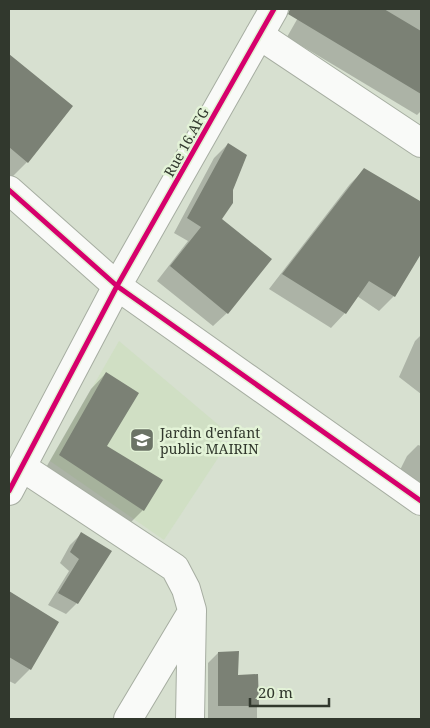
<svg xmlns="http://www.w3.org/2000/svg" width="430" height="728" font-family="'Noto Serif',serif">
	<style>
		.built { fill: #d0dfc4 }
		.shadow { fill: #0003 }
		.building { fill: #7b8175 }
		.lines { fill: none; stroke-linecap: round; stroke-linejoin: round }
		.minor-casing { stroke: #a6ada1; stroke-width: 30 }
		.minor { stroke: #f9faf8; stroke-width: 28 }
		.cycleway-casing { stroke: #e3f3d7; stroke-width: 8 }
		.cycleway { stroke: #d6006c; stroke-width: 5 }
		.labels { text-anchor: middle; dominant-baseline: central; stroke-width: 5; stroke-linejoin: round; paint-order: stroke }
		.street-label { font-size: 14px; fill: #31382d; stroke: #e3f3d7 }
		.poi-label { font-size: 14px; fill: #31382d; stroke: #e3f3d7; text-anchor: start }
	</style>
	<rect width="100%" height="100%" fill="#d7e0d0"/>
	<!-- built -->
	<path class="built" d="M119 341 221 427 222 452 164 540 50 461Z"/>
	<!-- shadow -->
	<path class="shadow" d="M303 9H421V111L417 115 287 37Z
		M9 55 72 106 27 162 12 177 9 175Z
		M228 144 220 219 227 313 213 326 157 281 188 241 174 233 214 158Z
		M365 169 421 215V251L394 296 379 311 357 296 345 313 331 328 269 289 350 184Z
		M421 335V394L399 377 415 341Z
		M106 373V446L143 510 128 525 44 471 91 389Z
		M418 445 421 446V501L394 482 407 456Z
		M81 534 77 603 66 614 48 605 69 571 60 563 70 545Z
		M9 592 57 622 30 669 15 684 9 681Z
		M218 653 237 676H257V719H208V663Z"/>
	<!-- building -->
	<path class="building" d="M290 9H384L421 31V94L288 14Z
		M9 54 73 106 28 163 9 147Z
		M228 143 247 155 233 190V203L222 219 272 259 228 314 170 266 201 227 187 218Z
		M364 168 420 201 421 254 395 297 369 281 346 314 282 274Z
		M106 372 139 393 107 446 163 480 144 511 59 455Z
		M81 532 112 551 78 604 58 593 79 559 70 552Z
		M9 591 59 622 31 670 9 657Z
		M239 651 238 675 258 674 259 706H218V652Z"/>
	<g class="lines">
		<defs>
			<path id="minor" d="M259 35 421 143
				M9 190 117 286 421 501
				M22 467 175 568 186 589 192 610 190 719
				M9 491 117 286 274 9
				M128 719 192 612"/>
		</defs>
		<!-- minor casing -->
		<use href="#minor" class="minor-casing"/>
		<!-- minor -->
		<use href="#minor" class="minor"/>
		<defs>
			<path id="cycleway" d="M9 190 117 286 421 501
				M9 491 117 286 274 9"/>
		</defs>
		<!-- cycleway casing -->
		<use href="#cycleway" class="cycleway-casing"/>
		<!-- cycleway -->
		<use href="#cycleway" class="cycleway"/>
	</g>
	<!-- icons -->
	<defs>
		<symbol id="school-square" viewBox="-11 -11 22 22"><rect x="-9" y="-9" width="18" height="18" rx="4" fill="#6b7366" stroke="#e3f3d7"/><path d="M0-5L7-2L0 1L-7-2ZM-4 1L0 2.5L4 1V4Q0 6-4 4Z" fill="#fff"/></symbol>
	</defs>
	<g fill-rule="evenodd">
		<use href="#school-square" x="128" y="426" width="28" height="28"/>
	</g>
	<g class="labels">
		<!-- street labels -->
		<g class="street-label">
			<text transform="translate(186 142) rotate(-61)">Rue 16.AFG</text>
		</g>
		<!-- poi labels -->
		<g class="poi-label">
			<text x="160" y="432">Jardin d'enfant<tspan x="160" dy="16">public MAIRIN</tspan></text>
		</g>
	</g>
	<!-- border -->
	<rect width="430" height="728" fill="none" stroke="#31382d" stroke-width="20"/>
	<!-- scale -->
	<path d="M250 698v8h79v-8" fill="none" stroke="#31382d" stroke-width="2.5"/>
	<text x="258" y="698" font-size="15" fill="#31382d" stroke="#e3f3d7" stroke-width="4" paint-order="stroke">20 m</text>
</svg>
